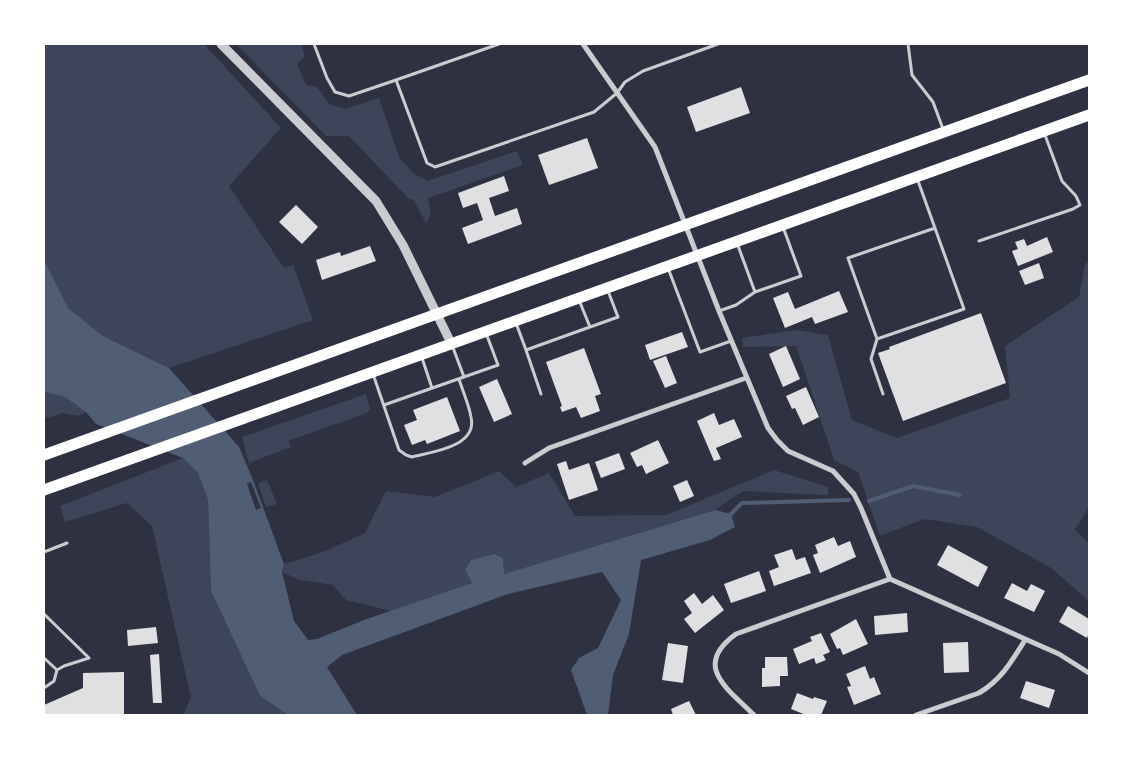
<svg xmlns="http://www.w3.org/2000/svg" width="1133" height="759" font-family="Merriweather,serif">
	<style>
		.green { fill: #3c4559 }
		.water { fill: #4f5d75 }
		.pier { fill: #2d3142 }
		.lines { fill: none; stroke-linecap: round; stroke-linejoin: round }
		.stream { stroke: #4f5d75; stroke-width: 4 }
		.building { fill: #e0e0e3 }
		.service { stroke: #caccd0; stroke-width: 3 }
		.minor { stroke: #caccd0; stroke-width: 5 }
		.tertiary { stroke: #caccd0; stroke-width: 9 }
		.trunk { stroke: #fff; stroke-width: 11 }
	</style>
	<rect width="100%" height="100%" fill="#2d3142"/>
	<!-- green -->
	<path class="green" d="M44 44H204L281 128 229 186 284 268 293 265 313 320 169 368 103 336 68 308 44 260Z
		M236 44H301L305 56 297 64 306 85 317 87 329 104 345 109 379 98 399 157 413 173 428 181 517 151 523 165 428 198 431 214 426 223 414 200 409 199 349 136H326Z
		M1089 261V507L1075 530 1089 543V601L1051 568 977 527 924 519 880 536 858 472 834 460 796 346 743 347 742 338 797 330 828 335 852 420 897 438 1010 398 1005 346 1079 297 1085 264Z
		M44 392 65 397 86 412 79 416 62 413 44 419Z
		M366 394 370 409 367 413 288 441 291 447 249 463 242 437Z
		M183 458 198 473 208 500 211 591 260 696 288 715H183L191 698 152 526 127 503 65 522 60 506Z
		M774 470 828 487V495L743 491 715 510 504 574 494 554 472 560 465 570 472 583 392 611 346 600 333 585 300 580 282 572 284 564 323 552 365 533 386 491 435 497 499 471 516 487 549 473 575 516 666 515Z
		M267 480 277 504 266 507 258 483Z"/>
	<!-- water -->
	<path class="water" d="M44 260 68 308 103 336 169 368 239 447 253 480 284 564 282 572 294 621 308 640 317 639 364 620 472 583 465 570 471 560 494 554 503 558 504 574 715 510 731 514 735 527 710 540 641 560 629 634 613 675 608 715H587L571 670 579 658 598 648 621 600 602 572 508 594 342 655 327 667 357 715H288L260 696 211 591 208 500 198 473 183 458 96 424 86 412 65 397 44 392Z"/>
	<!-- pier -->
	<path class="pier" d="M251 482 261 508 256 510 247 484Z"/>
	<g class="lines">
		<!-- stream -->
		<path class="stream" d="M869 501 913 486 960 495
			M731 514 742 503 849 500"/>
	</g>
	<!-- building -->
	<path class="building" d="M741 87 750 113 696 132 687 107Z
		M587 138 598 168 549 185 538 155Z
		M504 176 509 191 489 198 495 216 517 208 522 224 468 244 462 228 483 220 477 203 463 208 458 193Z
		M296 205 318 227 302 244 279 222Z
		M1047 237 1053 252 1018 266 1012 251 1018 249 1015 242 1024 239 1027 246Z
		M370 246 376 261 322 280 316 260 340 252 341 256Z
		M1039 263 1044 278 1025 285 1019 271Z
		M839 291 848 312 815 324 812 317 785 328 773 298 788 292 795 309Z
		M981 313 1006 383 903 421 878 353 890 349 889 347Z
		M682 332 688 347 650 360 645 345Z
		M786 346 800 379 783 387 769 354Z
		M584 348 601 394 595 396 600 411 581 418 576 407 562 412 560 407 562 406 546 362Z
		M666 356 677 383 665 388 653 361Z
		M497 379 512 414 494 422 479 387Z
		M806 387 819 417 803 425 795 408 792 409 786 396Z
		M447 397 460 431 427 444 425 440 412 445 404 425 417 420 413 410Z
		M714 413 719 425 734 419 742 437 716 448 721 459 714 461 697 421Z
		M658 440 669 463 646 474 642 465 637 467 630 453Z
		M619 453 625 469 601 478 595 462Z
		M566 461 569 470 589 463 598 490 569 500 557 464Z
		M687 480 694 496 680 502 673 486Z
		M834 537 838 546 850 541 856 557 820 573 813 555 818 553 815 545Z
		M948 545 988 567 978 587 937 565Z
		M792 549 796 560 805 557 811 573 774 586 769 571 779 567 774 555Z
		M759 571 766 591 731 603 724 584Z
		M1012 583 1027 591 1031 584 1045 591 1034 612 1004 598Z
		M694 593 702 604 713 595 724 610 695 633 684 619 692 613 684 601Z
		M1068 606 1089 619V633L1087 638 1059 622Z
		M907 613 908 632 875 635 874 616Z
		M856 619 868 644 843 655 840 648 837 649 830 634Z
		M156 627 158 643 128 646 127 630Z
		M821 633 830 652 823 655 826 660 816 664 814 658 799 664 793 649 812 641 810 637Z
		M968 642 969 672 944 673 943 643Z
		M668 643 688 646 683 683 662 680Z
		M159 654 162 703H153L150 655Z
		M765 657H787L788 676H780V686L762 687V668H765Z
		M865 666 870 679 874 677 881 694 854 705 847 687 851 686 846 674Z
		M124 672V715H44V705L83 688V673Z
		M1026 681 1055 690 1049 708 1020 698Z
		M797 693 813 699 814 697 827 701 821 715H806L791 709Z
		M689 701 696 715H673L671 709Z"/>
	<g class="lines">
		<!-- service -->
		<path class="service" d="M314 44 327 78 335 92 349 96 396 80 427 163 435 167 594 112 617 93 625 82 643 71 718 44
			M908 44 912 75 933 102 943 129
			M396 80 499 44
			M979 241 1073 209 1080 205 1076 196 1062 181 1045 135
			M737 243 755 292 801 276 783 227
			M668 268 700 352 731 341
			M579 300 590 327 618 317 608 291
			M719 311 736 305 755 292
			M516 323 526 350 590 327
			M877 339 848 258 935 228
			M452 345 464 377
			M526 350 541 394
			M422 358 432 388
			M373 374 399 450 406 455 412 457C431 452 478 447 471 417 469 405 463 392 459 379
			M883 394 871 359 877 339 964 309 917 178
			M384 405 498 365 486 333
			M44 552 67 543
			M44 614 89 658 64 666 57 670 54 681 44 688
			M44 658 57 670"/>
		<!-- minor -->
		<path class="minor" d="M583 44 655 147 719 311 768 428 777 440 788 451 833 471 854 494 861 508 890 579 1059 654 1089 673
			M525 463 549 448 746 378
			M754 715C727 688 692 666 736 634L890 579
			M916 715 979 693C1001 680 1012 661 1025 640"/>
		<!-- tertiary -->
		<path class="tertiary" d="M221 44 376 201 403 245 452 345"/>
		<!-- trunk -->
		<path class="trunk" d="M44 455 1089 80
			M44 490 1089 115"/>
	</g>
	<!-- border -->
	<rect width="1133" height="759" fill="none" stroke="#ffffff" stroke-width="90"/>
</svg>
